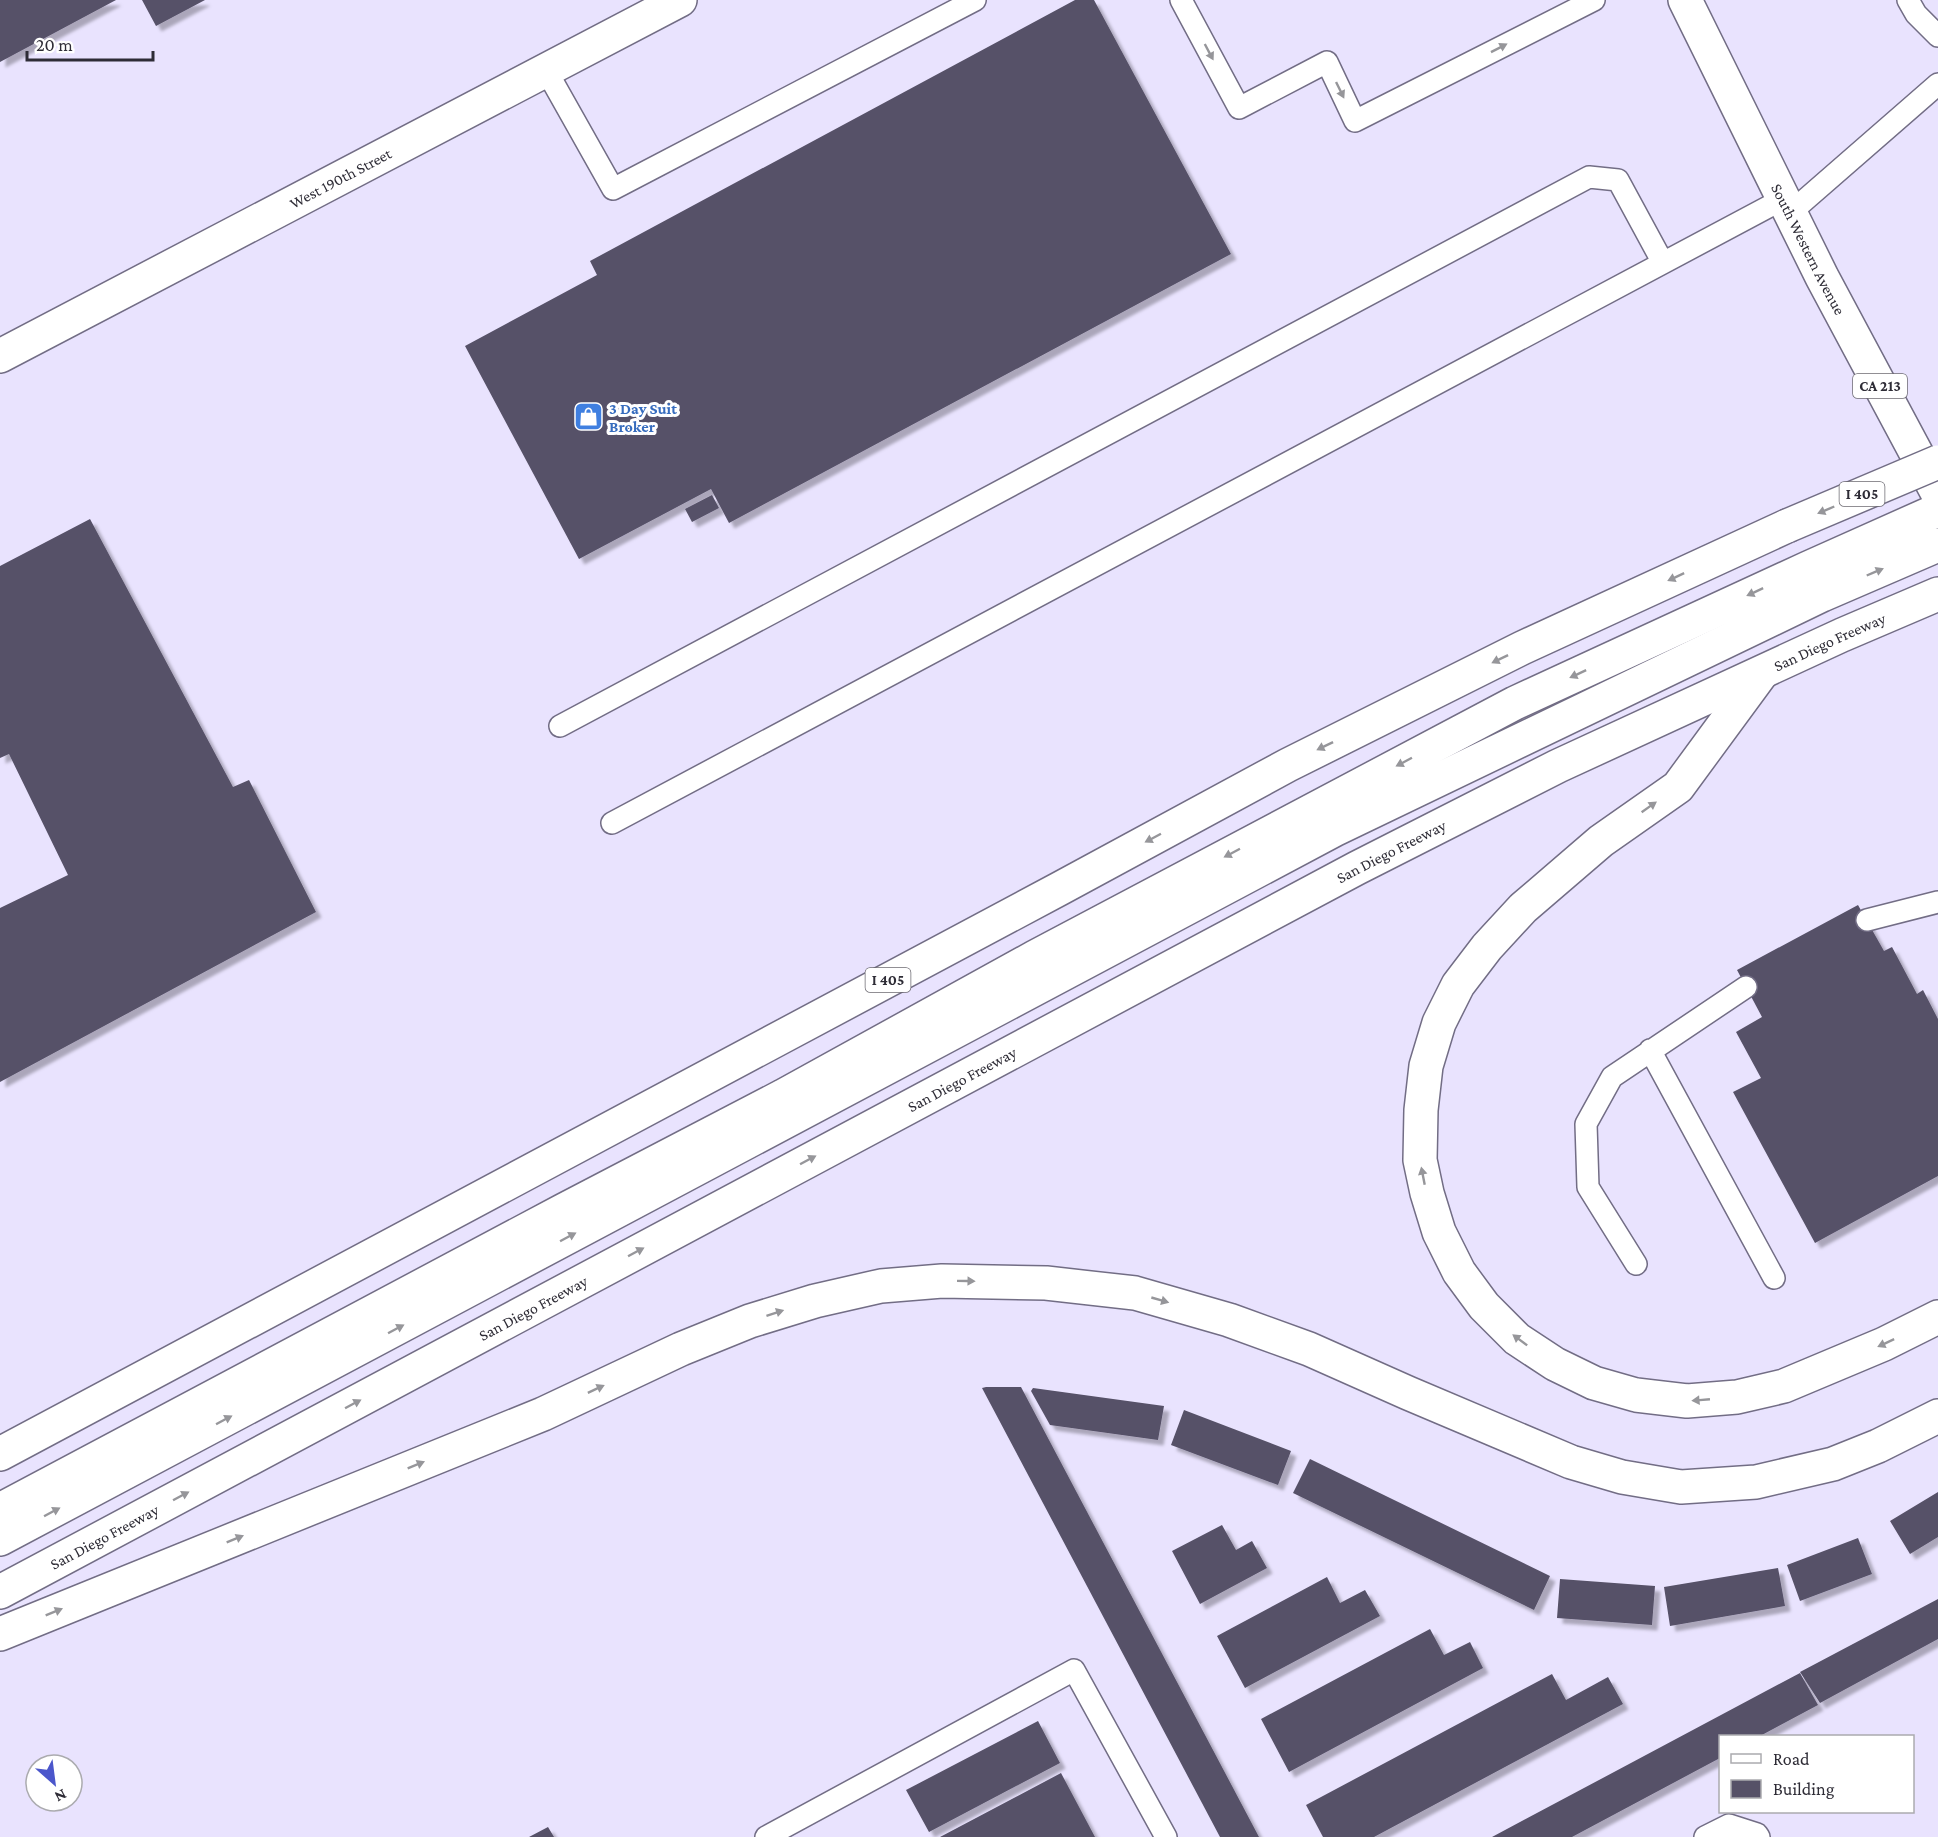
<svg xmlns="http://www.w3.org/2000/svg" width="1938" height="1837" font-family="'Crimson Pro',serif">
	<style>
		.building { fill: #565167; filter: url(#shadow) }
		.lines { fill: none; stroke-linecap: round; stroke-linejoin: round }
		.lane-casing { stroke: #726d85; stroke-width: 24 }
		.primary-casing { stroke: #726d85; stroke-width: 36 }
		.highway-casing { stroke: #726d85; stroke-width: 36 }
		.lane { stroke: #fff; stroke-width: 21 }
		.primary { stroke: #fff; stroke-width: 33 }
		.highway { stroke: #fff; stroke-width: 33 }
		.highway-bridge-casing { stroke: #726d85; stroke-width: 36; stroke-linecap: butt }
		.highway-bridge { stroke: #fff; stroke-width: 33 }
		.oneway { fill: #96969a }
		.labels { text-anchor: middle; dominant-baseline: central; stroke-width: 6; stroke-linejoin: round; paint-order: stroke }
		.shield { fill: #fff; stroke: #6d6b72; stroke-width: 1.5 }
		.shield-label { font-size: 15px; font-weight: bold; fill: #2e2c36 }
		.street-label { font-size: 16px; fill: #2e2c36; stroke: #fff }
		.shop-label { font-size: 16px; font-weight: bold; fill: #366cbe; stroke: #fff; text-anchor: start }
	</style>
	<defs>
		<filter id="shadow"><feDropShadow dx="5.5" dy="5.5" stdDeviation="1.5" flood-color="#0004"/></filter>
	</defs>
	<rect width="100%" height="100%" fill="#e9e3fe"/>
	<!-- building -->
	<path class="building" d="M0 0H116L0 62Z
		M142 0H205L156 26Z
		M1075 0H1094L1231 254 729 523 711 489 579 559 465 346 597 275 590 261Z
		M712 495 719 508 692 522 685 509Z
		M90 519 233 787 249 780 316 912 0 1082V908L68 875 9 754 0 758V566Z
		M1858 905 1884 951 1892 947 1917 994 1923 990 1938 1019V1176L1815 1243 1733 1092 1761 1078 1736 1032 1762 1017 1737 970Z
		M986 1387H1021L1259 1837H1220L982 1388Z
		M1033 1388 1164 1406 1158 1440 1050 1425 1031 1391Z
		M1184 1410 1291 1451 1278 1485 1171 1445Z
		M1310 1459 1550 1576 1534 1610 1293 1493Z
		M1938 1492V1537L1910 1554 1890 1521Z
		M1222 1525 1236 1550 1252 1541 1267 1568 1200 1604 1172 1551Z
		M1858 1538 1872 1574 1800 1601 1787 1565Z
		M1778 1568 1785 1606 1670 1626 1664 1587Z
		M1327 1577 1340 1603 1365 1590 1380 1616 1245 1688 1217 1636Z
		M1560 1579 1655 1586 1652 1625 1557 1618Z
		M1938 1599V1639L1820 1703 1800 1672Z
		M1430 1629 1444 1655 1470 1642 1483 1668 1289 1772 1261 1719Z
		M1800 1673 1818 1705 1760 1736H1720V1758L1572 1837H1492Z
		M1552 1674 1566 1700 1608 1677 1623 1704 1374 1837H1323L1306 1805Z
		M1038 1721 1060 1763 929 1832 906 1790Z
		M1061 1773 1095 1837H940Z
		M548 1827 554 1837H529Z"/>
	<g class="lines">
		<defs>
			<path id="lane" d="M1181 0 1239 108 1327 62 1355 121 1594 0
				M1908 0 1916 14 1938 36
				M546 70 613 189 975 0
				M1790 213 1938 84
				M560 726 1589 177 1618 180 1663 263
				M612 823 1783 199
				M1867 920 1938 902
				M1650 1050 1774 1278
				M1636 1264 1588 1187 1586 1124 1612 1077 1746 987
				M766 1837 1074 1670 1166 1837
				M1705 1837 1729 1825 1757 1834 1759 1837"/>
			<g id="primary">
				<path id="s1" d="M1685 0 1822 277 1938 494"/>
				<path id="s2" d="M0 356 680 0"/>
			</g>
			<g id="highway">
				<path d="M1761 674 1678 787 1601 841 1523 908 1487 947 1458 985 1439 1023 1426 1066 1421 1110 1420 1160 1427 1193 1439 1232 1459 1272 1484 1306 1517 1339 1555 1364 1594 1383 1636 1395 1687 1401 1737 1397 1784 1386 1884 1344 1938 1317"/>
				<path d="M0 1454 1059 889 1288 765 1522 648 1787 526"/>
				<path d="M0 1510 564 1210 783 1096 1035 957 1515 703 1808 568 1938 510"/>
				<path d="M0 1539 1334 830 1822 595 1938 545"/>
				<path id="s3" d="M0 1592 1357 868 1558 766 1842 635 1938 594"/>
				<path d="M0 1634 543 1414 681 1349 750 1321 815 1301 881 1286 942 1281 1046 1283 1135 1293 1229 1320 1309 1349 1408 1393 1571 1462 1622 1477 1681 1487 1756 1482 1833 1464 1878 1446 1938 1416"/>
			</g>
		</defs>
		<!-- lane casing -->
		<use href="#lane" class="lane-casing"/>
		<!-- primary casing -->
		<use href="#primary" class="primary-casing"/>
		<!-- highway casing -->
		<use href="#highway" class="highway-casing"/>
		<!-- lane -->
		<use href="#lane" class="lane"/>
		<!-- primary -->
		<use href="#primary" class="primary"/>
		<!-- highway -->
		<use href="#highway" class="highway"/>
		<defs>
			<path id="highway-bridge" d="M1787 526 1938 462"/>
		</defs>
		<!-- highway-bridge casing -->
		<use href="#highway-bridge" class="highway-bridge-casing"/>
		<!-- highway-bridge -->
		<use href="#highway-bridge" class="highway-bridge"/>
	</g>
	<!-- one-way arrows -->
	<defs><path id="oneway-solid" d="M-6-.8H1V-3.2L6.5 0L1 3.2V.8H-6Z" transform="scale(1.5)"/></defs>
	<g class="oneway">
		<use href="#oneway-solid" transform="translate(1499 48) rotate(-27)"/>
		<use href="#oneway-solid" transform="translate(1209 52) rotate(62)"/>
		<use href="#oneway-solid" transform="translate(1340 90) rotate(64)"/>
		<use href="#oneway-solid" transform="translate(1826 510) rotate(157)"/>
		<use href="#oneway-solid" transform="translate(1875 572) rotate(-23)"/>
		<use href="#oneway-solid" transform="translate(1676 577) rotate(155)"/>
		<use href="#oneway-solid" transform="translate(1755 592) rotate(155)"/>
		<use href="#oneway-solid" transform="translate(1500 659) rotate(154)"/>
		<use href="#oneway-solid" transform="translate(1578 674) rotate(155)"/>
		<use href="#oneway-solid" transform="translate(1325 746) rotate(154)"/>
		<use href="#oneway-solid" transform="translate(1404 762) rotate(152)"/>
		<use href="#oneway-solid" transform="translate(1649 807) rotate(-35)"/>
		<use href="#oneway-solid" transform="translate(1153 838) rotate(152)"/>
		<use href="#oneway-solid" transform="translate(1232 853) rotate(152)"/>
		<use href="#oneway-solid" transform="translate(808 1160) rotate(-28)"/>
		<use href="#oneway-solid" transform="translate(1423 1176) rotate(-101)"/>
		<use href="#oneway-solid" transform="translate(568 1237) rotate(-28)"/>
		<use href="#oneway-solid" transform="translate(636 1252) rotate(-28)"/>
		<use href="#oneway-solid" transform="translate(966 1281) rotate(1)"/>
		<use href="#oneway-solid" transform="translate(1160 1300) rotate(16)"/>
		<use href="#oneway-solid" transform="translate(775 1313) rotate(-18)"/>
		<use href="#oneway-solid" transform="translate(396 1329) rotate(-28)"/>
		<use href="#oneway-solid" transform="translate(1520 1340) rotate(-143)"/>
		<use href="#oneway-solid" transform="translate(1886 1343) rotate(155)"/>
		<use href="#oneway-solid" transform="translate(596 1389) rotate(-25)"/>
		<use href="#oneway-solid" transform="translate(1701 1400) rotate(175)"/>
		<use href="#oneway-solid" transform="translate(353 1404) rotate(-28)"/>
		<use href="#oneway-solid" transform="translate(224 1420) rotate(-28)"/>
		<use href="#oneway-solid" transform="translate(416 1465) rotate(-22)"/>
		<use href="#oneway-solid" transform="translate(181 1496) rotate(-28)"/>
		<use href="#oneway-solid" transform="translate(52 1512) rotate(-28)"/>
		<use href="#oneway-solid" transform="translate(235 1539) rotate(-22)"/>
		<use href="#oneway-solid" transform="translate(54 1612) rotate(-22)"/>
	</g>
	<!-- icons -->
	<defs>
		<symbol id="shop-square" viewBox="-11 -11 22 22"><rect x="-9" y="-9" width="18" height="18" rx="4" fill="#3f7fe0" stroke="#fff"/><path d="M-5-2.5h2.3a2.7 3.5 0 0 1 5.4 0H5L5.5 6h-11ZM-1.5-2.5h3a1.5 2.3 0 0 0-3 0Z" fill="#fff"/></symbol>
	</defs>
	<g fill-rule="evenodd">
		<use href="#shop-square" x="572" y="400" width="33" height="33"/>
	</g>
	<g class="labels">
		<!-- shield labels -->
		<g class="shield">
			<rect x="1853" y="374" width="54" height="24" rx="4.5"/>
			<rect x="1839.5" y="482" width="45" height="24" rx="4.5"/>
			<rect x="865.5" y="968" width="45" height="24" rx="4.5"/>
		</g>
		<g class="shield-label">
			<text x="1880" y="386">CA 213</text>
			<text x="1862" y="494">I 405</text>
			<text x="888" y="980">I 405</text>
		</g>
		<!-- street labels -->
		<g class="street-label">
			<text stroke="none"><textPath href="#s2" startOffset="384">West 190th Street</textPath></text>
			<text stroke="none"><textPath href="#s1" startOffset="278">South Western Avenue</textPath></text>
			<text stroke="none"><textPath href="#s3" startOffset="2062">San Diego Freeway</textPath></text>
			<text stroke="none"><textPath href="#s3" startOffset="1576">San Diego Freeway</textPath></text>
			<text stroke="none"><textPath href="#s3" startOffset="1090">San Diego Freeway</textPath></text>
			<text stroke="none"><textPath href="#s3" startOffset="604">San Diego Freeway</textPath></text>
			<text stroke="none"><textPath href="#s3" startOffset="118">San Diego Freeway</textPath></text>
		</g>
		<!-- shop labels -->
		<g class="shop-label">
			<text x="609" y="408">3 Day Suit<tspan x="609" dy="18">Broker</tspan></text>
		</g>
	</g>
	<!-- legend -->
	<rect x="1719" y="1735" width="195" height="78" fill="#ffffff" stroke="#ababaf" stroke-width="1.5"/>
	<rect x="1731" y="1754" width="30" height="9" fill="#ffffff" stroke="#ababaf" stroke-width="1.5"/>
	<text x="1773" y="1765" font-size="18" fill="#2e2c36">Road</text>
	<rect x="1731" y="1780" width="30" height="18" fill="#565167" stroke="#ababaf" stroke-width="1.5"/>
	<text x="1773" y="1795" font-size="18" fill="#2e2c36">Building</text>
	<!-- north arrow -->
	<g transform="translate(54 1783) rotate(152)"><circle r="28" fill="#ffffff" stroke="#ababaf" stroke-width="1.5"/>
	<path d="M0-4.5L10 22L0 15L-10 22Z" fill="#4b56cb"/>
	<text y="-9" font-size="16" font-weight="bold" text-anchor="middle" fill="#2e2c36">N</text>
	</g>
	<!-- scale -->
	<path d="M27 51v9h126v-9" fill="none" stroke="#2e2c36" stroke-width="3"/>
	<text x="36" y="51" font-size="18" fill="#2e2c36" stroke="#ffffff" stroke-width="4.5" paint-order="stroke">20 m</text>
</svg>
